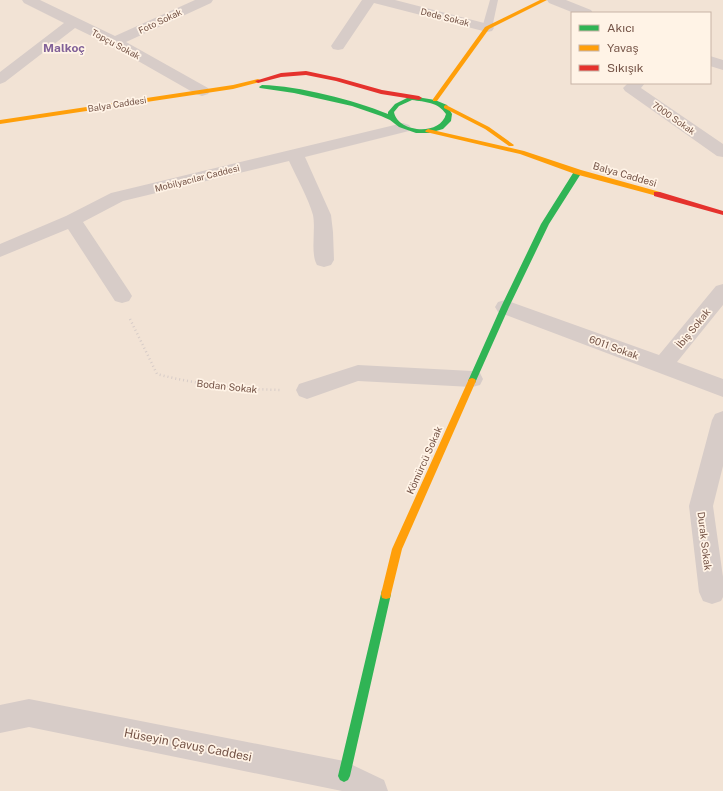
<svg xmlns="http://www.w3.org/2000/svg" width="723" height="791" font-family="'Public Sans',sans-serif">
	<style>
		.residential { fill: #f2e3d5; fill-rule: evenodd }
		.lines { fill: none; stroke-linecap: round; stroke-linejoin: round }
		.path { stroke: #d7ccc8; stroke-width: 2.5; stroke-dasharray: 1 3; stroke-linecap: butt }
		.lane { fill: #d7ccc8; fill-rule: evenodd }
		.street { fill: #d7ccc8; fill-rule: evenodd }
		.fast { fill: #30b455; fill-rule: evenodd }
		.slow { fill: #ff9f0a; fill-rule: evenodd }
		.jam { fill: #e5322d; fill-rule: evenodd }
		.labels { text-anchor: middle; dominant-baseline: central; stroke-width: 3.5; stroke-linejoin: round; paint-order: stroke }
		.far-street-label { font-size: 9px; fill: #745346; stroke: #fff3e6 }
		.street-label { font-size: 10px; fill: #745346; stroke: #fff3e6 }
		.far-district-label { font-size: 12px; font-weight: bold; fill: #816198; stroke: #fff3e6 }
		.near-street-label { font-size: 12px; fill: #745346; stroke: #fff3e6 }
	</style>
	<rect width="100%" height="100%" fill="#f6eee6"/>
	<!-- residential -->
	<path class="residential" d="M0 0H723V791H0ZM572 13H710V83H572Z"/>
	<g class="lines">
		<!-- path -->
		<path class="path" d="M130 319 157 374C198 385 239 389 281 390"/>
		<!-- lane -->
		<path class="lane" d="M490 0H498L492 28 487 31 482 28Z"/>
		<!-- street -->
		<path class="street" d="M22 0H40L115 36 195 0H213L211 3 126 42 208 88 210 91 208 94 202 96 196 94 110 45 75 28 5 82 0 84V72L64 23 24 3Z
			M362 0H395L492 25 494 28 492 31 487 32 374 3 343 49 338 50 333 49 331 46Z
			M547 0H566L591 10 593 13H574L549 3Z
			M710 56 723 60V70L710 66Z
			M628 83H645L641 88 723 144V157L717 156 625 91 623 88Z
			M403 123 409 125 411 128 409 131 305 157 331 215 333 232 334 260 331 265 324 267 317 265C310 253 316 230 313 215 309 200 296 176 289 161L123 201 83 222 129 291 132 296 129 301 122 303 115 301 68 229 0 257V244L66 216 111 193Z
			M723 284V305L677 362 723 379V397L498 312 495 307 498 302 505 300 659 355 716 286Z
			M358 365 472 371 480 373 483 379 480 385 472 387 358 381 307 399 299 396 296 390 299 384Z
			M723 411V466L713 506 723 577V597L721 601 712 604 703 601 699 592 689 506 712 420 715 414Z
			M29 699 344 761 384 780 388 791H342L29 727 0 733V705Z"/>
		<!-- fast -->
		<path class="fast" d="M262 85C299 86 354 100 388 114V112L395 104 411 96 435 100 447 105 452 114 451 121 443 129 429 133H416L399 127 390 120 381 116 352 106 294 93 260 88 259 87ZM412 100C425 102 438 102 446 114 440 137 397 132 394 112L399 106Z
			M575 170H578L582 172 549 224 509 307 475 383H469L468 381 501 307 541 224Z
			M386 589 390 590 391 594 350 776 348 780 344 782 340 780 338 776 381 594 382 590Z"/>
		<!-- slow -->
		<path class="slow" d="M540 0H547L489 29 437 101H433V99L485 27Z
			M258 79 260 80V82L233 89 0 124V120L233 85Z
			M446 105 489 127 514 145 513 146H509L485 129 444 108V106Z
			M428 129 524 151 581 170 660 192 661 194 657 196 575 174 520 154 426 132 425 131Z
			M472 378 475 379 476 381 402 549 391 594 390 598 386 599 382 598 381 594 392 549 468 381 469 379Z"/>
		<!-- jam -->
		<path class="jam" d="M306 71 339 78 382 90 419 96 422 98 419 100 381 94 336 81 306 75 281 77 258 83 255 81 281 73Z
			M654 192H660L723 211V215L654 196Z"/>
	</g>
	<g class="labels">
		<!-- far-street labels -->
		<g class="far-street-label">
			<text transform="translate(445 17) rotate(14)">Dede Sokak</text>
			<text transform="translate(160 21) rotate(-25)">Foto Sokak</text>
			<text transform="translate(116 44) rotate(28)">Topçu Sokak</text>
			<text transform="translate(117 104) rotate(-9)">Balya Caddesi</text>
			<text transform="translate(674 118) rotate(35)">7000 Sokak</text>
			<text transform="translate(197 178) rotate(-14)">Mobilyacılar Caddesi</text>
		</g>
		<!-- street labels -->
		<g class="street-label">
			<text transform="translate(625 174) rotate(16)">Balya Caddesi</text>
			<text transform="translate(693 328) rotate(-51)">İbiş Sokak</text>
			<text transform="translate(614 347) rotate(20)">6011 Sokak</text>
			<text transform="translate(227 386) rotate(6)">Bodan Sokak</text>
			<text transform="translate(424 460) rotate(-66)">Kömürcü Sokak</text>
			<text transform="translate(705 541) rotate(83)">Durak Sokak</text>
		</g>
		<!-- far-district labels -->
		<g class="far-district-label">
			<text x="64" y="48">Malkoç</text>
		</g>
		<!-- near-street labels -->
		<g class="near-street-label">
			<text transform="translate(188 745) rotate(11)">Hüseyin Çavuş Caddesi</text>
		</g>
	</g>
	<!-- legend -->
	<rect x="571" y="12" width="140" height="72" fill="#fff3e6" stroke="#c7b3a6"/>
	<rect x="579" y="25" width="20" height="6" fill="#30b455" stroke="#c7b3a6"/>
	<text x="607" y="32" font-size="12" fill="#745346">Akıcı</text>
	<rect x="579" y="45" width="20" height="6" fill="#ff9f0a" stroke="#c7b3a6"/>
	<text x="607" y="52" font-size="12" fill="#745346">Yavaş</text>
	<rect x="579" y="65" width="20" height="6" fill="#e5322d" stroke="#c7b3a6"/>
	<text x="607" y="72" font-size="12" fill="#745346">Sıkışık</text>
</svg>
